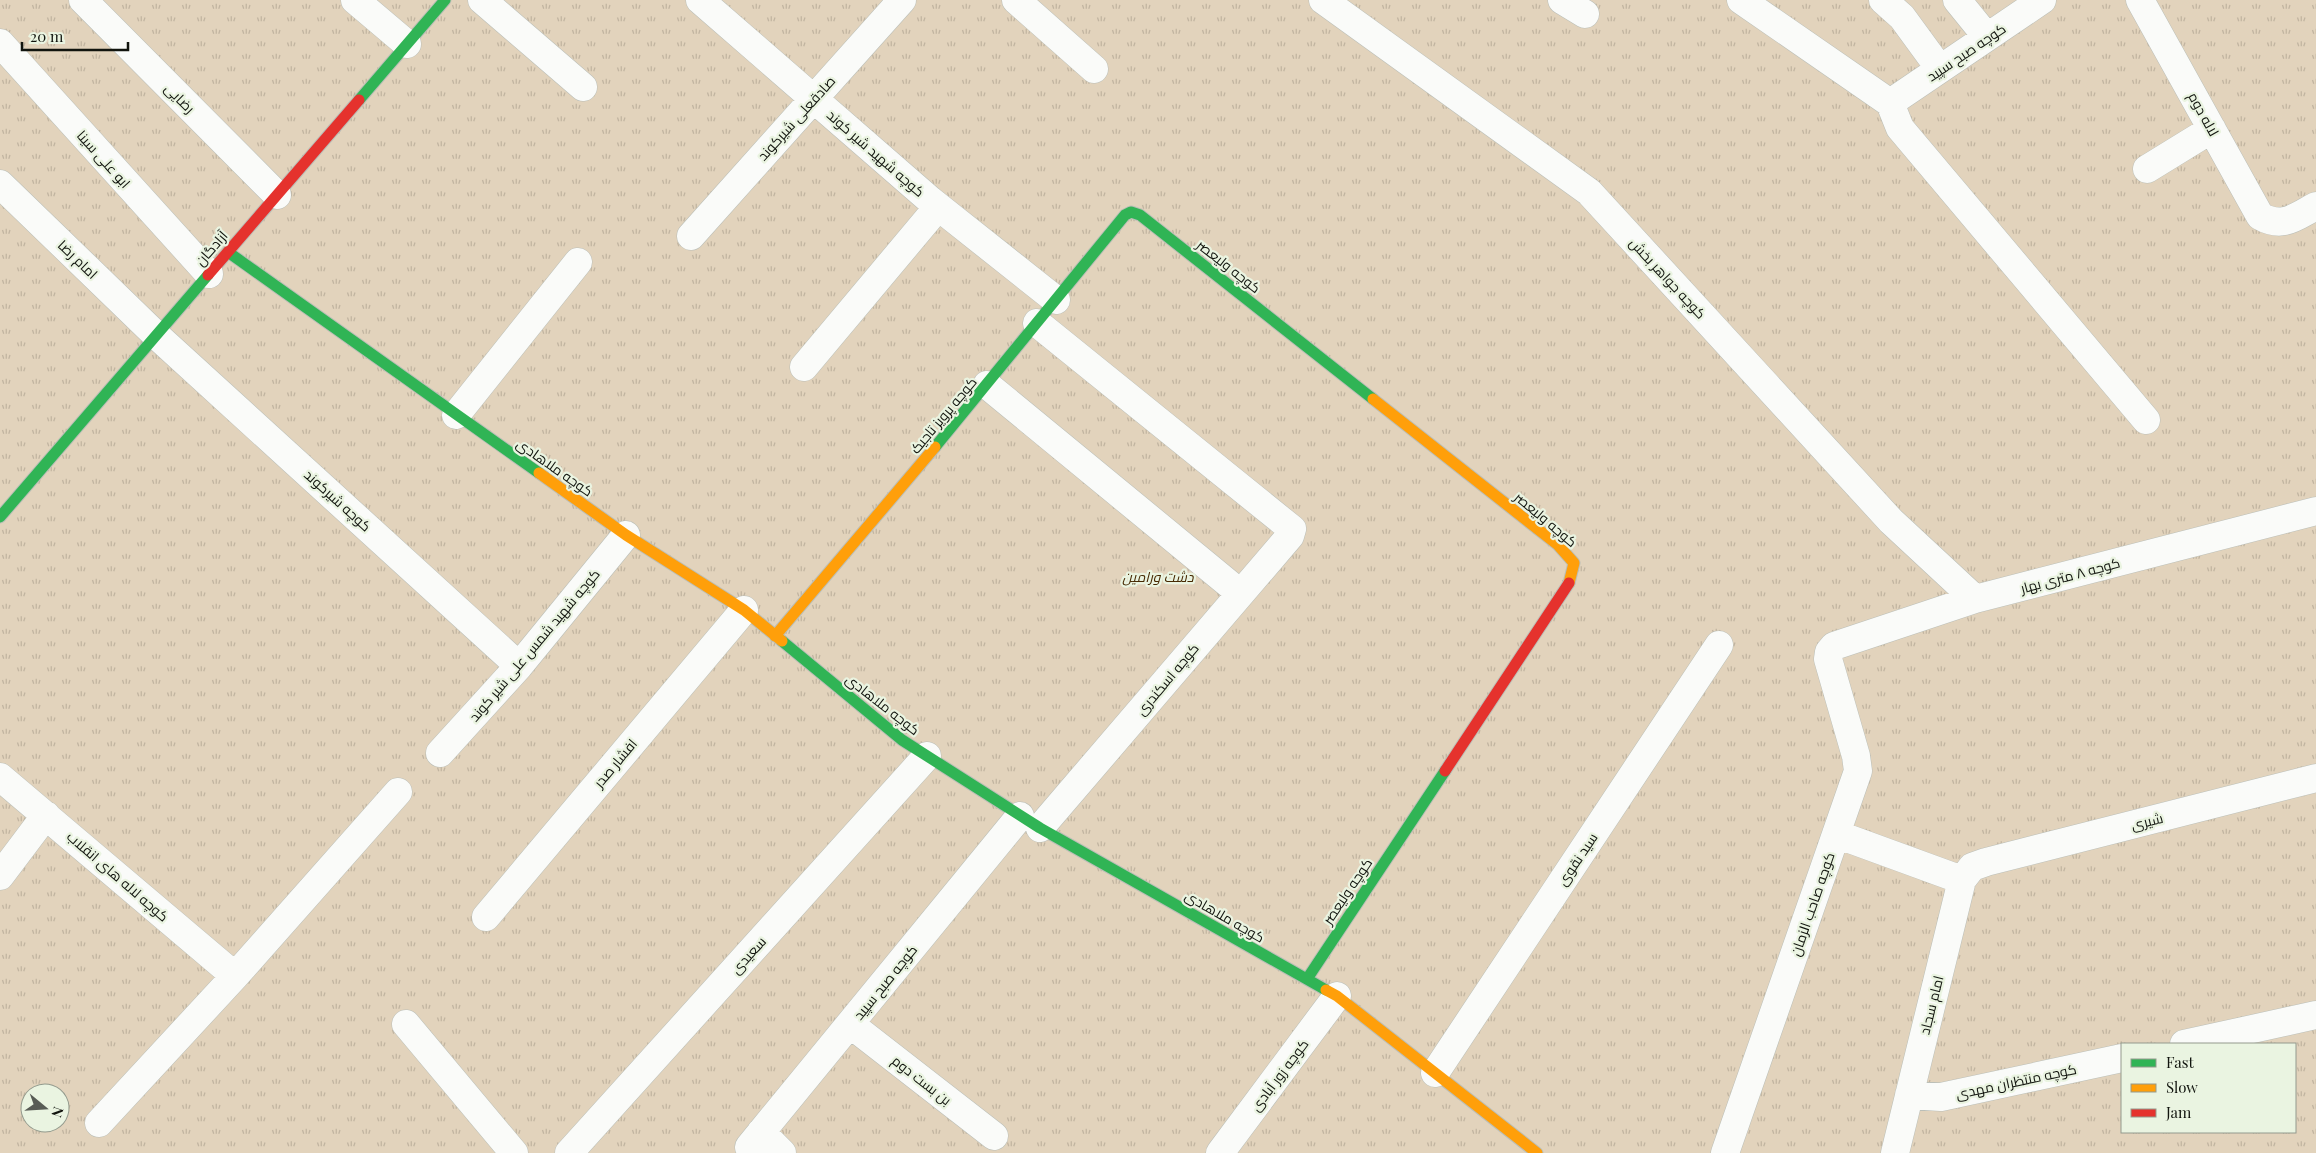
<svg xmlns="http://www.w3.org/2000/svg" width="2316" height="1153" font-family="'Playfair Display',Cairo,serif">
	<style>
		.park { fill: url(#park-tufts); fill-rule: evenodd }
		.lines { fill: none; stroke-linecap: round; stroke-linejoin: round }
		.street-casing { stroke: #bbbfb8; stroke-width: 29 }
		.fast-casing { stroke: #bbbfb8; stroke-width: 13 }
		.slow-casing { stroke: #bbbfb8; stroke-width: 13 }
		.jam-casing { stroke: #bbbfb8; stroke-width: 13 }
		.street { stroke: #fafbf9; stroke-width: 28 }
		.fast { stroke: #30b455; stroke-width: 11 }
		.slow { stroke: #ff9f0a; stroke-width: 11 }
		.jam { stroke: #e5322d; stroke-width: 11 }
		.labels { text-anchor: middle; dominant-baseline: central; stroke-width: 4.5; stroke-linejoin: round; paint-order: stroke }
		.street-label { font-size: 14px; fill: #11140e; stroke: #eaf4e1 }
		.park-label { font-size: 14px; font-style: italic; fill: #462902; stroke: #eaf4e1 }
	</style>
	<defs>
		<pattern id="park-tufts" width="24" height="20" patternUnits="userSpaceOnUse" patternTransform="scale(1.25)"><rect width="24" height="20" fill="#e2d3bc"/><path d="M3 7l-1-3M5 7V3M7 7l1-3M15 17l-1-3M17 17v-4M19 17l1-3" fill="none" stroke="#c1b4a0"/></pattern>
	</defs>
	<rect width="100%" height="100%" fill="#dde2d8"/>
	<!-- park -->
	<path class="park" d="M0 0H2316V1153H0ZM2122 1044H2295V1132H2122ZM30 1093H60V1123H30Z"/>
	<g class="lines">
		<defs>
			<path id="street" d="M83 0 277 195
				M355 0 407 44
				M482 0 583 87
				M700 0 930 200 1056 300
				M1016 0 1094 69
				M1323 0 1589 192 1891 521 1975 599
				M1562 0 1585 14
				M1741 0 1890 103 1900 128 2146 420
				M1883 0 1902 17 1940 69
				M1957 0 1987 37
				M2140 0 2260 216C2283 229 2295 217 2316 206
				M0 43 209 274
				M1890 103 2042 0
				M2147 169 2212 129
				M0 184 156 335 519 666
				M691 236 902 0
				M1037 323 1292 529 1290 536 1040 828
				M804 367 938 207
				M987 385 1240 593
				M456 415 578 262
				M440 753 519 666 626 535
				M0 777 235 976
				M1836 834 1962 880
				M0 876 46 815
				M486 917 744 610
				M406 1024 514 1153
				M850 1024 994 1136
				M2184 1044 2316 1015
				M1435 1073 1719 645
				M1909 1095 1941 1097 2122 1058
				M99 1123 235 976 398 792
				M761 1132 782 1153
				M749 1147 1020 816
				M569 1153 927 756
				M1220 1153 1337 996
				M1725 1153 1858 771 1856 756 1828 659 1829 652 1834 646 1975 599 2316 511
				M1895 1153 1962 880 1972 867 1986 862 2316 778"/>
			<path id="fast" d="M359 100 445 0
				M228 252 539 473
				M935 447 1125 215 1131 212 1140 215 1373 399
				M0 517 208 275
				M782 641 902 740 1040 828 1326 990
				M1307 979 1445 771"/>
			<path id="slow" d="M1373 399 1558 545 1574 563 1569 583
				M539 473 626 535 744 610 782 641
				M775 636 935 447
				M1326 990 1337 996 1537 1153"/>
			<path id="jam" d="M208 275 359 100
				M1445 771 1569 583"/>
		</defs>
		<!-- street casing -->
		<use href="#street" class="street-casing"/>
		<!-- fast casing -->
		<use href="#fast" class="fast-casing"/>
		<!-- slow casing -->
		<use href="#slow" class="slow-casing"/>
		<!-- jam casing -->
		<use href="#jam" class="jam-casing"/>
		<!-- street -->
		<use href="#street" class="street"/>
		<!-- fast -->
		<use href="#fast" class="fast"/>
		<!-- slow -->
		<use href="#slow" class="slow"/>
		<!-- jam -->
		<use href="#jam" class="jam"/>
	</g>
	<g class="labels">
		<!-- street labels -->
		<g class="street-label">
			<text transform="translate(1966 52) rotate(-34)">کوچه صبح سپید</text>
			<text transform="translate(180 98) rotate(45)">رضایی</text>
			<text transform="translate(2204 114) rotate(61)">لاله دوم</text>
			<text transform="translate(796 118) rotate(-48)">صادقعلی شیرکوند</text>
			<text transform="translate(876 153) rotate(41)">کوچه شهید شیر کوند</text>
			<text transform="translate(104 159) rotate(48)">ابو علی سینا</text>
			<text transform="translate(211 248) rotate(-49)">آزادگان</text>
			<text transform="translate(78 259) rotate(44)">امام رضا</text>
			<text transform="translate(1229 266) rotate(38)">کوچه ولیعصر</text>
			<text transform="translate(1668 278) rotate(47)">کوچه جواهر بخش</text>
			<text transform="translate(943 415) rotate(-50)">کوچه پرویز تاجیک</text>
			<text transform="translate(555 467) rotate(35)">کوچه ملاهادی</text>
			<text transform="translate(338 500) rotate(42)">کوچه شیرکوند</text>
			<text transform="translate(1546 519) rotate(40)">کوچه ولیعصر</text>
			<text transform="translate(2070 575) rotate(-15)">کوچه ۸ متری بهار</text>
			<text transform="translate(534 645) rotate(-50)">کوچه شهید شمس علی شیر کوند</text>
			<text transform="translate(1167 679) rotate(-50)">کوچه اسکندری</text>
			<text transform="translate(883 704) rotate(38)">کوچه ملاهادی</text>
			<text transform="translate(615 763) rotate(-50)">افشار صدر</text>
			<text transform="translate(2147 821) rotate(-14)">شیری</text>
			<text transform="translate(1577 859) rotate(-56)">سید نقوی</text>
			<text transform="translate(118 876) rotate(41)">کوچه لاله های انقلاب</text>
			<text transform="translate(1347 891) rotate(-56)">کوچه ولیعصر</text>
			<text transform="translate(1812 904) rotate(-71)">کوچه صاحب الزمان</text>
			<text transform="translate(1225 916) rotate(30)">کوچه ملاهادی</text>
			<text transform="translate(748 955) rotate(-48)">سعیدی</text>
			<text transform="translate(885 982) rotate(-51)">کوچه صبح سپید</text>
			<text transform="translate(1931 1005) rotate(-76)">امام سجاد</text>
			<text transform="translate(1279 1075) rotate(-53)">کوچه زور آبادی</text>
			<text transform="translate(922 1080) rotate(38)">بن بست دوم</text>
			<text transform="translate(2016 1081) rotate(-12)">کوچه منتظران مهدی</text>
		</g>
		<!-- park labels -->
		<g class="park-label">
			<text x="1158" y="576">دشت ورامین</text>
		</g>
	</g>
	<!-- legend -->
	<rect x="2121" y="1043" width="175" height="90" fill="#eaf4e1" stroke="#939a8d"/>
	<rect x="2131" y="1059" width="25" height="8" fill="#30b455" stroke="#939a8d"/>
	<text x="2166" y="1068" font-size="15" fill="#11140e">Fast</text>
	<rect x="2131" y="1084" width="25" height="8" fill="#ff9f0a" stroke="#939a8d"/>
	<text x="2166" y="1093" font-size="15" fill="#11140e">Slow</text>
	<rect x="2131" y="1109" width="25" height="8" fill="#e5322d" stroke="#939a8d"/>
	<text x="2166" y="1118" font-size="15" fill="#11140e">Jam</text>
	<!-- north arrow -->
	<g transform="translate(45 1108) rotate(108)"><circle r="24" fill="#eaf4e1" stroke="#939a8d"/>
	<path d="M0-4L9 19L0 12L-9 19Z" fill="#585c55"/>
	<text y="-8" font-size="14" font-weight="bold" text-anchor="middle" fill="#11140e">N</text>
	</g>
	<!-- scale -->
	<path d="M22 42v8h106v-8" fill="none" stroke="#11140e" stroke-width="2.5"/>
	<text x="30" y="42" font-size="15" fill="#11140e" stroke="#eaf4e1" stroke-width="4" paint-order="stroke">20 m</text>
</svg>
